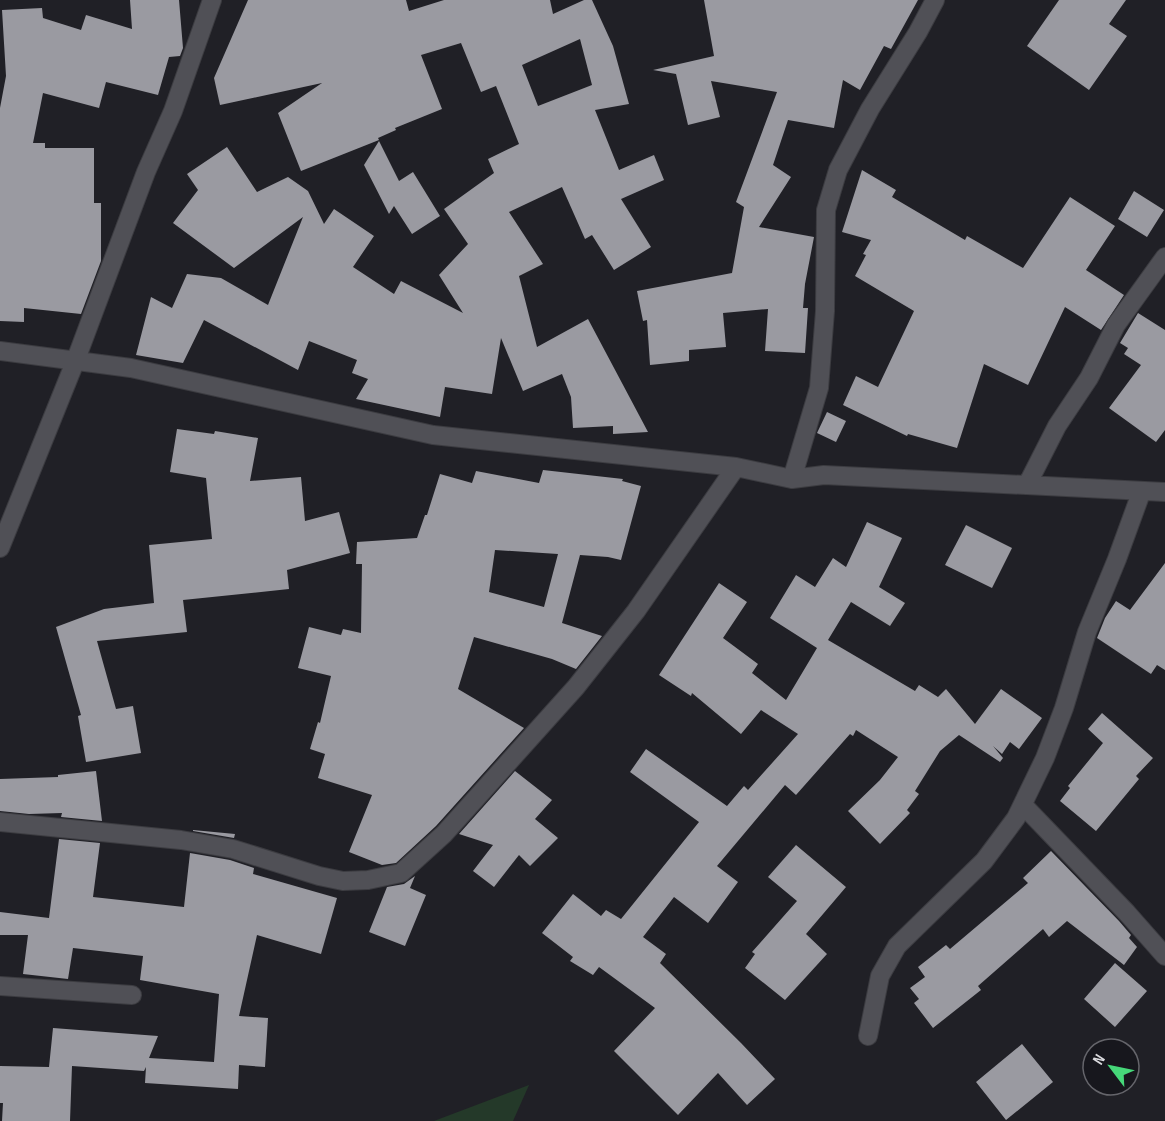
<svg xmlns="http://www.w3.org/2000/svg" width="1165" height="1121" font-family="'Sofia Sans Condensed',sans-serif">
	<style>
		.green { fill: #243929 }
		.building { fill: #9a9aa1; fill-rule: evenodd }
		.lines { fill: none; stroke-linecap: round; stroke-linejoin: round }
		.street-casing { stroke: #3c3c41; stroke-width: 20 }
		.street { stroke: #505056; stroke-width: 18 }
	</style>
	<rect width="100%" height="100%" fill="#202026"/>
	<!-- green -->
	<path class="green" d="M529 1085 513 1121H434Z"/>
	<!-- building -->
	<path class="building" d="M130 0H179L183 48 180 56 169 57 158 95 106 82 99 108 43 93 33 143H45V148H94V203H101V261L81 314 24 308V322L0 321V108L6 76 2 10 42 8 43 18 81 30 86 15 132 29Z
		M248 0H406L409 11 444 0H550L553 14 584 0H592L613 46 629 104 595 110 619 170 654 155 664 180 621 199 651 247 614 270 592 235 585 239 562 187 509 212 543 264 519 276 537 347 588 319 648 432 613 434V426L573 428 571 397 562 374 523 391 501 338 492 394 445 387 440 417 356 399 368 379 352 373 357 360 309 341 298 370 204 320 183 363 136 355 151 297 172 308 187 274 221 278 268 305 303 217 234 268 173 223 198 190 187 174 227 147 257 192 288 177 308 191 324 224 334 209 374 236 353 267 394 294 401 281 463 313 439 275 468 244 444 209 494 173 488 159 519 144 496 86 481 92 461 43 421 55 442 109 395 128 396 130 378 138 379 140 301 171 278 113 322 83 220 105 214 78ZM580 39 592 85 538 106 522 65Z
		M704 0H918L891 49 884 46 860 90 843 80 834 128 788 120 773 165 791 177 759 227 814 237 805 284 803 308H808L805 353 765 351 768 309 723 313 726 347 689 350V361L650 365 647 320 643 321 637 291 732 273 744 207 736 202 777 92 711 81 720 117 688 125 676 74 653 70 714 56Z
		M1059 0H1126L1109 24 1127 36 1089 90 1027 46Z
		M379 141 399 181 413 172 440 216 412 234 394 206 389 214 364 165Z
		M862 170 896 190 892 197 965 240 967 236 1023 268 1070 197 1115 226 1086 270 1124 295 1101 330 1065 307 1028 385 984 364 957 448 908 434 907 436 843 405 856 376 878 387 914 311 855 276 866 255 863 254 871 240 842 232Z
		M1134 191 1164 210 1147 237 1118 219Z
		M1138 313 1165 330V430L1156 442 1109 408 1141 365 1124 354 1128 348 1120 343Z
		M827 412 846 421 836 442 817 433Z
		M177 429 214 434 215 431 258 438 250 481 301 477 305 521 339 512 350 553 287 570 289 589 183 600 187 632 97 641 116 709 133 706 141 753 86 762 78 716 81 715 56 627 104 609 154 603 149 545 212 539 206 478 170 472Z
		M543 470 623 479 622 481 641 486 621 560 608 557 580 555 562 623 602 636 576 669 552 659 474 637 458 689 524 728 436 826 396 863 382 865 349 852 372 795 318 778 325 754 310 749 318 722 320 723 331 676 298 668 309 627 341 635 343 629 361 633 362 564H356L357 542 417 538 425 515H427L440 474 472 483 476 471 539 483ZM495 550 558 554 544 607 489 592Z
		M867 522 902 538 879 587 905 603 890 626 851 602 828 640 915 691 919 685 938 697 946 689 975 724 1001 689 1042 718 1019 749 1010 742 1002 754 993 746 1003 758 1000 762 959 735 940 751 915 791 919 794 907 810 910 813 880 844 848 811 880 780 898 757 856 730 853 736 850 734 796 795 785 785 717 866 738 882 708 923 674 897 643 937 666 954 660 963 741 1043 775 1079 747 1105 718 1073 678 1115 614 1051 655 1008 599 967 593 975 570 961 573 957 542 933 573 894 601 916 606 910 621 919 699 822 630 772 646 749 727 806 744 786 748 790 798 734 761 710 741 734 692 693 691 696 659 675 719 583 747 602 723 638 758 664 752 673 786 700 817 648 770 618 796 575 815 587 833 558 846 567Z
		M966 525 1012 548 992 588 945 565Z
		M1165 563V670L1157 665 1151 674 1097 638 1105 618 1116 601 1130 610Z
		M1102 713 1153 758 1136 776 1139 779 1096 831 1060 801 1070 788 1068 786 1103 743 1088 729Z
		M96 771 102 821 61 817 62 813 29 814 0 811V779L58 777V775Z
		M515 771 552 800 535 819 558 838 530 866 519 855 494 887 473 871 493 845 459 834Z
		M193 830 235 834 234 838 193 831Z
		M59 839 100 843 93 897 184 907 190 853 230 860 254 868 253 874 337 898 321 954 257 935 239 1016 268 1018 265 1067 239 1065 238 1089 145 1083 146 1067 144 1071 72 1066 70 1121H2L3 1103H0V1066L49 1067 53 1028 158 1036 149 1058 214 1062 219 994 140 980 143 956 73 948 68 979 23 974 28 935H0V912L49 918Z
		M796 845 846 887 806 934 827 954 785 1000 745 968 755 954 752 952 797 901 768 877Z
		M1051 851 1119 921 1131 935 1129 938 1137 947 1124 965 1067 921 1049 937 1043 929 978 986 981 990 933 1028 914 1003 919 999 910 988 925 977 918 967 946 945 950 949 1028 883 1023 878Z
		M415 876 410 888 426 895 405 946 369 932 387 887 404 884Z
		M1115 963 1147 991 1115 1027 1084 999Z
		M1022 1044 1053 1082 1006 1120 976 1082Z"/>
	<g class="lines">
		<defs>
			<path id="street" d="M0 351 131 368 433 435 736 467 792 479 824 475 1165 492
				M792 479 819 388 825 311 826 210 838 170 870 109 918 32 935 0
				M1027 485 1057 426 1089 378 1116 325 1165 257
				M0 548 75 362 146 172 173 111 212 0
				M1023 805 1127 913 1165 956
				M0 822 181 840 233 849 319 876 343 881 368 880 401 873 444 834 576 687 636 611 736 467
				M0 986 132 995
				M868 1036 880 976 897 946 984 861 1016 818 1045 758 1064 708 1087 632 1117 559 1141 493"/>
		</defs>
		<!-- street casing -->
		<use href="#street" class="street-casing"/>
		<!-- street -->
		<use href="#street" class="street"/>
	</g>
	<!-- north arrow -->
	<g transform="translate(1111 1067) rotate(302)"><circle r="28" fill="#17171d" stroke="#65656b" stroke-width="1.5"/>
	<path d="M0-4.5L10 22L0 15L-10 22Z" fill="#46d779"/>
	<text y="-9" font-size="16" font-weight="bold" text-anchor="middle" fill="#dbdbdf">N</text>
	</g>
</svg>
